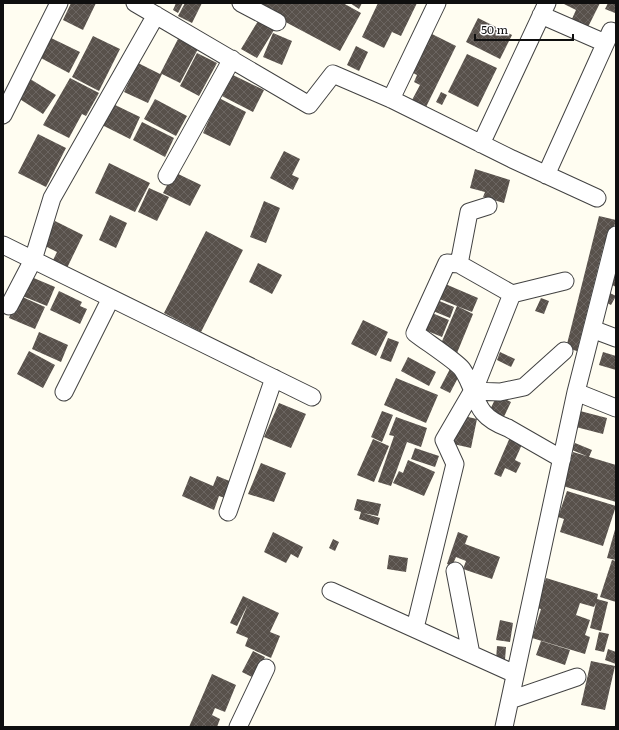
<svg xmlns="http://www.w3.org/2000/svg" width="619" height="730" font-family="Literata,serif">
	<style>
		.building { fill: url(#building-cross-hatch) }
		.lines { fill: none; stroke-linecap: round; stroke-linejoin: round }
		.minor-casing { stroke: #424242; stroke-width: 19 }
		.minor { stroke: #fff; stroke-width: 17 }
	</style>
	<defs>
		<pattern id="building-cross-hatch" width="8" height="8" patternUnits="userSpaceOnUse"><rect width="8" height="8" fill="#58514b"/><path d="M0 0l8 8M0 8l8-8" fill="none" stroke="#6b6561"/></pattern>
	</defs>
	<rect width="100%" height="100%" fill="#fffdf1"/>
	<!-- building -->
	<path class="building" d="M71 3H96L83 30 63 20Z
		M176 3H183L178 13 173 10Z
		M185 3H202L192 23 178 16Z
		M250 3H343L361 13 340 51Z
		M350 3H362L359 9Z
		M378 3H417L401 36 392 32 384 48 362 37Z
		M562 3H600L587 29 571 21 576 10Z
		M608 3H616L615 13 605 9Z
		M478 18 512 35 500 59 466 42Z
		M258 21 274 30 257 58 241 49Z
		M426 31 456 46 426 107 412 100 420 85 414 82 417 75 407 70Z
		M273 33 292 41 282 65 263 57Z
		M93 36 120 49 99 91 72 77Z
		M49 37 80 52 69 73 39 57Z
		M178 39 198 49 180 83 162 74 148 103 124 92 138 63 160 74Z
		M356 46 368 52 359 71 347 65Z
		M197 53 217 63 199 96 180 86Z
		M467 54 497 68 478 107 448 92Z
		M233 75 264 90 253 112 222 96Z
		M27 77 56 95 43 114 15 96Z
		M70 78 99 93 86 116 82 114 69 138 43 125Z
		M441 92 447 95 442 105 436 102Z
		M219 98 246 112 230 146 203 133Z
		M155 99 187 116 176 136 144 119Z
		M111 103 140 117 130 139 100 124Z
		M142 122 174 138 165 157 133 140Z
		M38 134 66 148 46 187 18 173Z
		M284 151 300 159 292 175 299 178 293 190 270 178Z
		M109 163 150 183 135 212 95 193Z
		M475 169 510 180 504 203 483 197 485 192 470 188Z
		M174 172 201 185 190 206 163 193Z
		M149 188 169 197 157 221 138 212Z
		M264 201 280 208 266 243 250 237Z
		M110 215 127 223 116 248 99 240Z
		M599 216 616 220 609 245 604 244 577 351 566 348Z
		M55 221 83 235 67 268 53 260 57 252 43 245Z
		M206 231 243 250 201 332 164 313Z
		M258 263 282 275 272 294 249 282Z
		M611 272 616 274V287L606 282Z
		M29 276 55 287 47 306 20 295Z
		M443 283 478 298 472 312 437 298Z
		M59 291 82 302 80 306 87 309 80 324 50 310Z
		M610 293 616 296 611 305 605 302Z
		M18 295 45 307 35 329 9 318Z
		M541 298 549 301 544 314 535 311Z
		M437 300 454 307 450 318 433 311Z
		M457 306 473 314 457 353 440 346Z
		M432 313 449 320 442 337 425 330Z
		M363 320 388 332 376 356 351 344Z
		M39 332 68 345 61 362 32 349Z
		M388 338 399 342 391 362 380 358Z
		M29 351 55 365 43 388 17 374Z
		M500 352 515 359 511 367 497 360Z
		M603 352 616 356V370L599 365Z
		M408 357 436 372 429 386 401 371Z
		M451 367 461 372 450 393 440 388Z
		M396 378 438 395 426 423 384 405Z
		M497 395 511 402 502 421 488 414Z
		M279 403 306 414 291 448 264 437Z
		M382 411 393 415 382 442 371 437Z
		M580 411 607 418 603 434 576 427Z
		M459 415 477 419 471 448 453 444Z
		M396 417 427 428 421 447 407 442 391 486 378 482 394 436 389 435Z
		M511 435 524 440 515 460 521 463 516 473 505 468 501 477 494 474Z
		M373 439 389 446 374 482 357 475Z
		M575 443 592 450 589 457 572 450Z
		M415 448 439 456 435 467 411 459Z
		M573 452 616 465V502L563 486Z
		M408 460 435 472 424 496 393 483 399 471 403 473Z
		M261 463 286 473 274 502 248 494Z
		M190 476 213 486 217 476 232 482 225 498 219 496 214 510 182 496Z
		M567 491 616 506 603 546 560 532 564 519 558 517Z
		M357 499 381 504 378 516 363 513 380 518 378 525 359 519 361 512 354 510Z
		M616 526V560L607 558Z
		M273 532 303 547 298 558 291 554 286 563 264 552Z
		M458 532 468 536 465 544 500 557 492 579 463 569 466 561 456 557 452 566 447 564Z
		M333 539 339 542 335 551 329 548Z
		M389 555 408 558 406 572 387 569Z
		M612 560 616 561V602L600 597Z
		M546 578 598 594 597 599 608 602 601 631 590 628 596 603 594 607 580 603 576 615 590 620 585 635 590 637 585 654 532 638 541 609 537 608Z
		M243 596 279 613 270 632 280 636 271 658 245 646 248 638 236 633 248 604 237 626 230 623Z
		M500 620 513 623 510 642 496 640Z
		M599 632 609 634 604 652 595 650Z
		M541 641 570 650 565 665 536 655Z
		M497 646 506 647 505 660H496Z
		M608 649 616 652V664L605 660Z
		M253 651 265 657 254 678 242 672Z
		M591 661 615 666 605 710 581 705Z
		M212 674 236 685 225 712 215 708 212 715 220 719 217 727H189Z"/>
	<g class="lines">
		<defs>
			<path id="minor" d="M135 3 309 105 333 74 391 99 512 159 597 198
				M241 3 277 22
				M541 15 605 43
				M391 99 437 3
				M3 115 59 3
				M481 144 547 3
				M546 175 611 31
				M167 176 232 59
				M488 206 469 212 459 264 447 263 415 333C425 341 456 361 462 369 480 395 470 414 508 428L562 459
				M3 245 312 397
				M459 264 512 294 565 281
				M9 306 33 260 52 198 156 15
				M592 329 616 338
				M472 391 500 392 524 387 564 351
				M64 392 111 298
				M576 392 616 408
				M228 512 274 378
				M455 571 471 654
				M331 591 515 674
				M415 628 455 464 444 440 476 385 512 294
				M510 700 577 677
				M238 727 266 668
				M504 727 576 392 616 235"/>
		</defs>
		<!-- minor casing -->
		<use href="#minor" class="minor-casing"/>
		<!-- minor -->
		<use href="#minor" class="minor"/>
	</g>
	<!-- border -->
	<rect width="619" height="730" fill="none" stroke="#0f0f0f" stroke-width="8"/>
	<!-- scale -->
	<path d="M475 34v6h98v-6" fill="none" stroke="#0f0f0f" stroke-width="2"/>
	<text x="481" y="34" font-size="12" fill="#0f0f0f" stroke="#ffffff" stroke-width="3" paint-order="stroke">50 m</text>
</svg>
